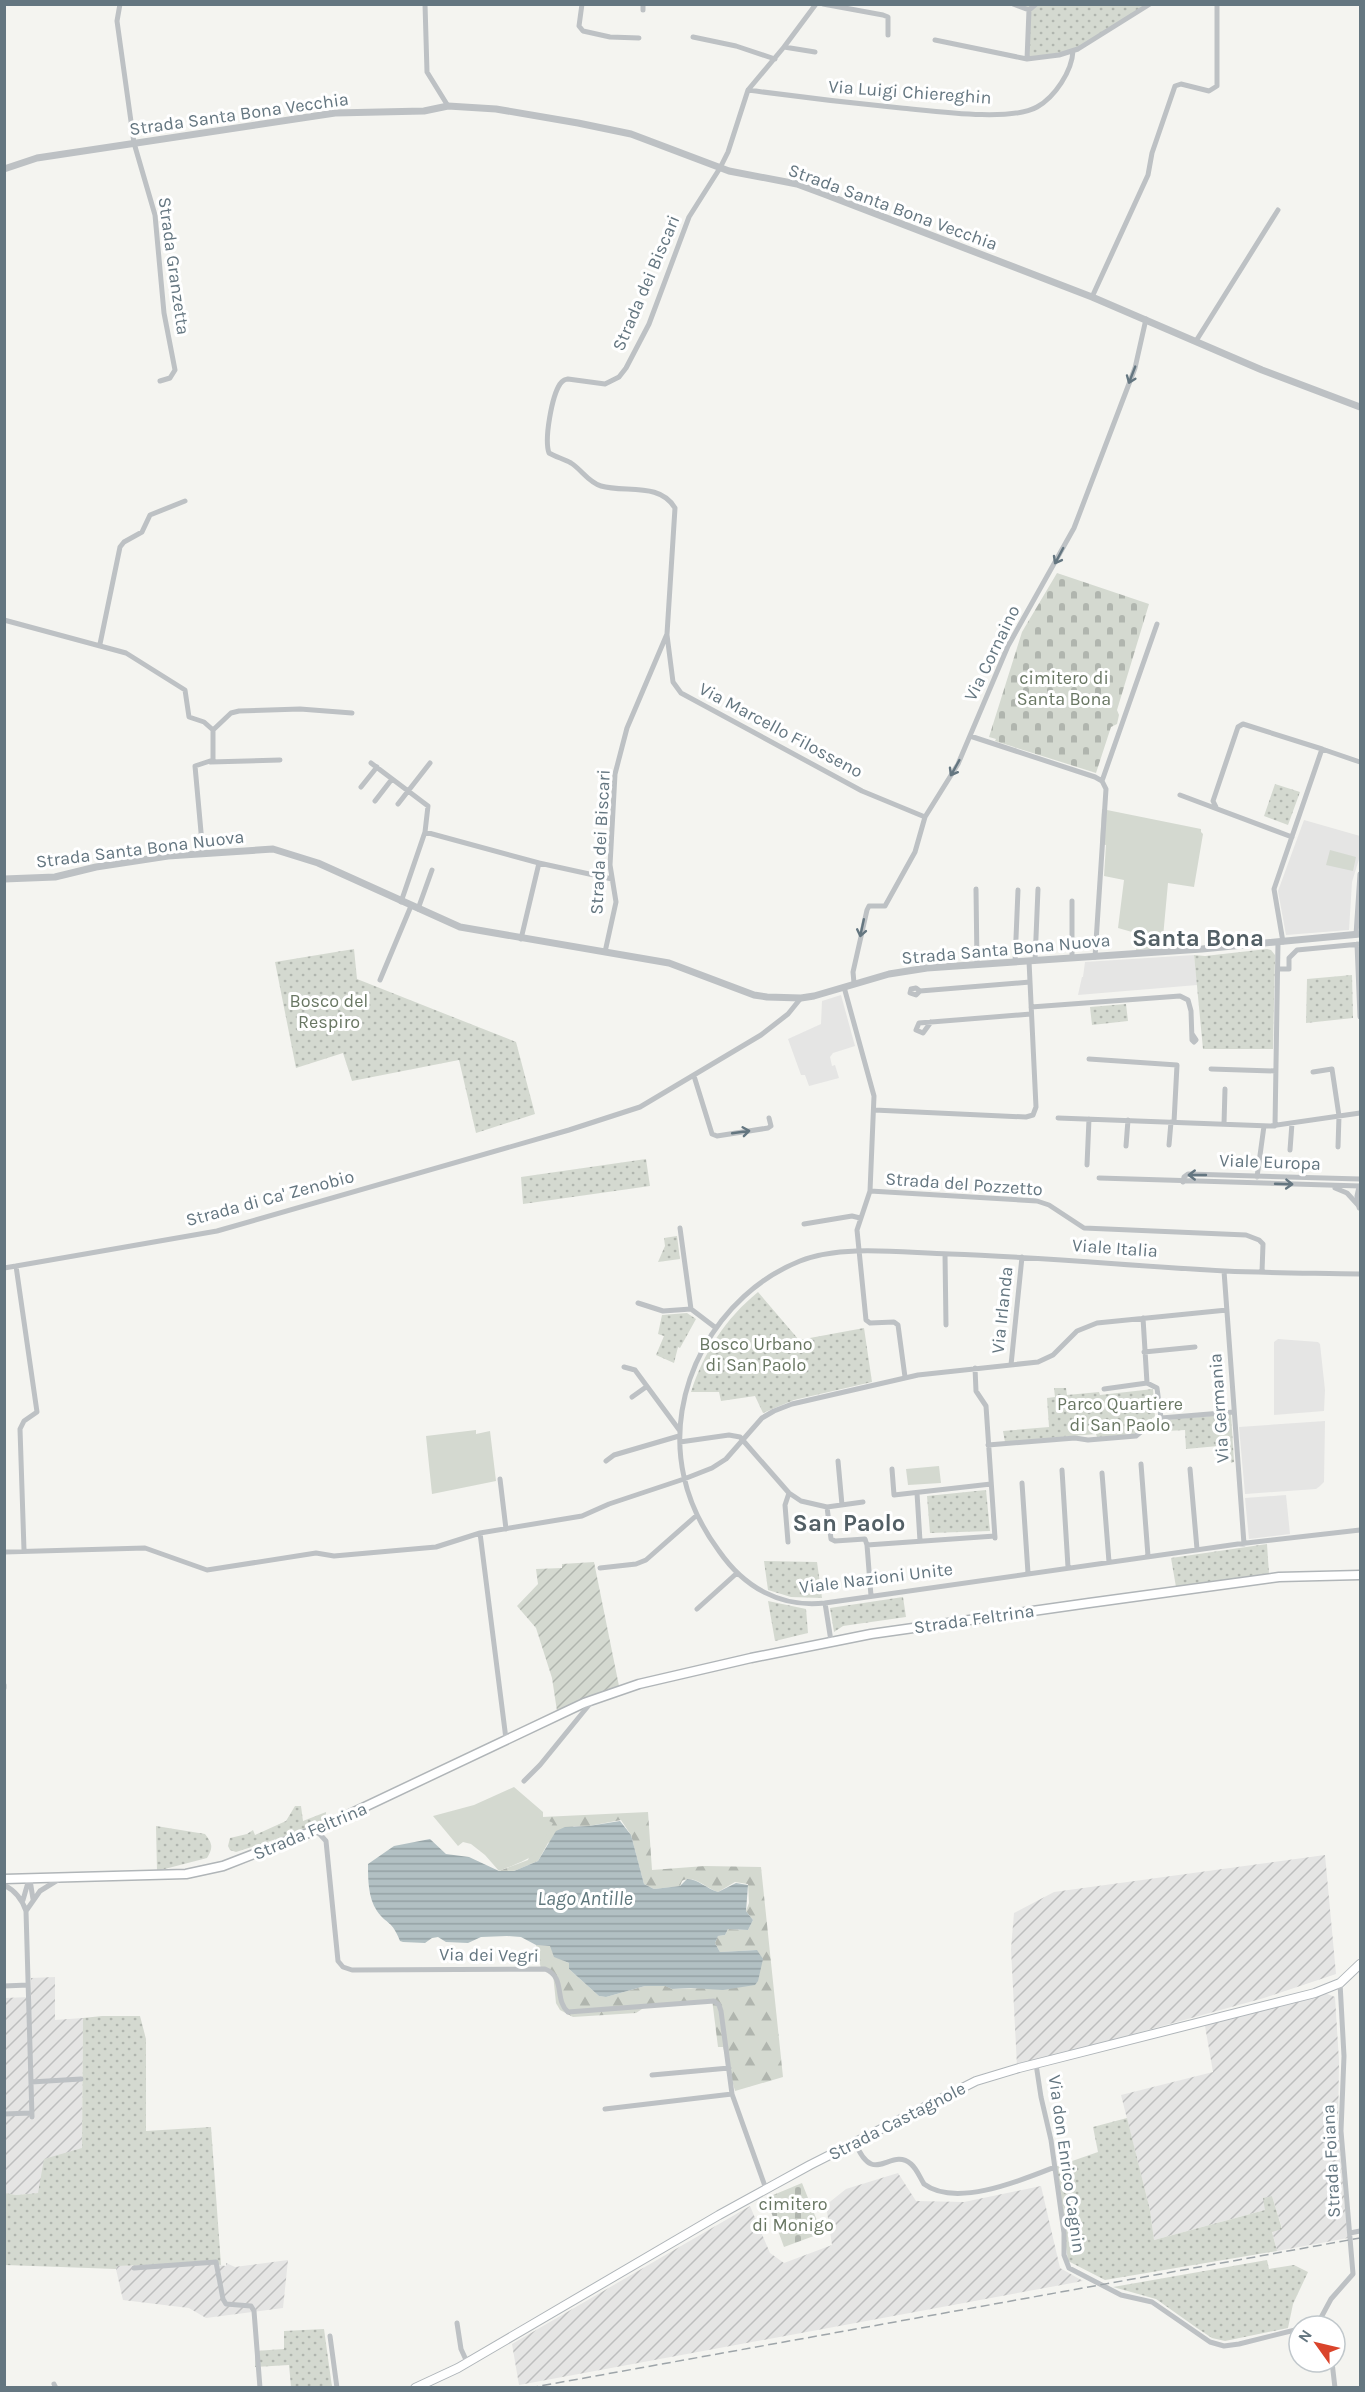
<svg xmlns="http://www.w3.org/2000/svg" width="1365" height="2392" font-family="Karla,sans-serif">
	<style>
		.built { fill: #e5e5e4 }
		.industrial { fill: url(#industrial-furrows) }
		.grass { fill: url(#grass-dots) }
		.forest { fill: url(#forest-firs) }
		.cemetery { fill: url(#cemetery-stones) }
		.garden { fill: url(#garden-furrows) }
		.pitch { fill: #d4d9d0 }
		.water { fill: url(#water-rules) }
		.lines { fill: none; stroke-linecap: round; stroke-linejoin: round }
		.secondary-casing { stroke: #afb5b9; stroke-width: 10 }
		.primary-casing { stroke: #b0b5b8; stroke-width: 11 }
		.minor { stroke: #bdc1c4; stroke-width: 5 }
		.tertiary { stroke: #bdc1c4; stroke-width: 7 }
		.secondary { stroke: #fff; stroke-width: 8 }
		.primary { stroke: #fff; stroke-width: 8 }
		.rail { stroke: #9ea5a9; stroke-width: 1.5; stroke-dasharray: 9 4.5; stroke-linecap: butt }
		.oneway { stroke: #647680 }
		.labels { text-anchor: middle; dominant-baseline: central; stroke-width: 6; stroke-linejoin: round; paint-order: stroke }
		.street-label { font-size: 18px; fill: #647680; stroke: #fff }
		.park-label { font-size: 18px; fill: #697763; stroke: #fff }
		.water-label { font-size: 20px; font-style: italic; fill: #60787d; stroke: #fff }
		.district-label { font-size: 24px; font-weight: bold; fill: #525f65; stroke: #fff }
	</style>
	<defs>
		<pattern id="industrial-furrows" width="10" height="10" patternUnits="userSpaceOnUse" patternTransform="scale(1.5)"><rect width="10" height="10" fill="#e5e5e4"/><path d="M-1 1l2-2M0 10L10 0M9 11l2-2" fill="none" stroke="#bdbebe"/></pattern>
		<pattern id="grass-dots" width="8" height="8" patternUnits="userSpaceOnUse" patternTransform="scale(1.5)"><rect width="8" height="8" fill="#d4d9d0"/><path d="M2 2h.1M6 6h.1" fill="none" stroke="#b0b5ae" stroke-width="1.8" stroke-linecap="round"/></pattern>
		<pattern id="forest-firs" width="22" height="20" patternUnits="userSpaceOnUse" patternTransform="scale(1.5)"><rect width="22" height="20" fill="#d4d9d0"/><path d="M5 1l3.5 6h-7zM16 11l3.5 6h-7z" fill="#b0b5ae"/></pattern>
		<pattern id="cemetery-stones" width="16" height="16" patternUnits="userSpaceOnUse" patternTransform="scale(1.5)"><rect width="16" height="16" fill="#d4d9d0"/><path d="M2 7V4a2 2 0 0 1 4 0v3zM10 15v-3a2 2 0 0 1 4 0v3z" fill="#b0b5ae"/></pattern>
		<pattern id="garden-furrows" width="10" height="10" patternUnits="userSpaceOnUse" patternTransform="scale(1.5)"><rect width="10" height="10" fill="#d4d9d0"/><path d="M-1 1l2-2M0 10L10 0M9 11l2-2" fill="none" stroke="#b0b5ae"/></pattern>
		<pattern id="water-rules" width="6" height="5" patternUnits="userSpaceOnUse" patternTransform="scale(1.5)"><rect width="6" height="5" fill="#b2c0c3"/><path d="M0 2.5h6" fill="none" stroke="#94a1a4"/></pattern>
	</defs>
	<rect width="100%" height="100%" fill="#f4f4f0"/>
	<!-- built -->
	<path class="built" d="M1304 820 1360 836V856L1352 882 1349 930 1286 935 1278 891Z
		M1194 955 1197 985 1078 995 1082 977H1083L1085 962Z
		M841 995 855 1046 833 1053 830 1057 832 1066 835 1065 839 1078 809 1086 805 1075H801L788 1039 821 1024 822 1001Z
		M1278 1339 1318 1342 1320 1344 1325 1390 1324 1411 1274 1415V1342Z
		M1325 1421 1324 1482 1320 1486 1316 1489 1245 1494 1239 1427Z
		M1286 1495 1290 1534 1249 1539 1245 1498Z"/>
	<!-- industrial -->
	<path class="industrial" d="M1325 1855 1336 1974 1264 1998 1017 2066 1011 1949 1014 1913 1054 1892Z
		M55 1977V2020L83 2018 82 2148 38 2193 16 2195 5 2193 4 1998 31 1997V1978Z
		M1325 1993 1335 1997 1339 2061 1338 2130 1348 2238 1277 2251 1272 2231 1282 2228 1272 2196 1265 2210 1154 2240 1150 2210 1121 2095 1213 2072 1205 2026 1230 2017Z
		M898 2173 916 2201 964 2202 1041 2186 1060 2268 1083 2281 519 2385 512 2344 750 2206 770 2253 784 2263 832 2245 826 2205 846 2189Z
		M288 2260 283 2308 206 2318 189 2308 123 2300 116 2269 117 2266 201 2263 226 2266V2263L235 2267Z"/>
	<!-- grass -->
	<path class="grass" d="M1013 5H1150L1078 49 1027 59 1029 10Z
		M1275 784 1300 792 1288 825 1264 816Z
		M354 949 357 979 516 1042 535 1114 476 1133 459 1060 352 1081 343 1053 296 1068 275 962Z
		M1267 949 1271 950 1275 955 1273 1049H1203L1194 955 1205 956Z
		M1352 975 1353 1018 1306 1023 1307 979Z
		M1126 1004 1128 1021 1092 1025 1090 1007Z
		M646 1159 650 1186 523 1204 521 1177Z
		M677 1236 680 1259 658 1262 665 1246 664 1238Z
		M758 1292 799 1340 864 1328 872 1382 794 1400 763 1413 755 1396 721 1401 719 1392H691C704 1352 725 1319 758 1292Z
		M687 1313 696 1319 680 1348 678 1347 674 1363 656 1355 664 1336 658 1334 662 1315Z
		M1054 1388H1066L1067 1395 1099 1392 1100 1395 1153 1389 1155 1417 1152 1418V1429L1136 1430V1434L1097 1437 1096 1434 1005 1442 1003 1431 1049 1427 1047 1398 1055 1397Z
		M1231 1414 1234 1462 1231 1463 1229 1445 1186 1449 1185 1430 1167 1431 1166 1420Z
		M986 1490 990 1531 930 1533 927 1496Z
		M1267 1544 1269 1574 1176 1587 1171 1558Z
		M764 1561 817 1562 822 1598 791 1597 768 1590Z
		M903 1597 906 1617 843 1626 834 1632 830 1608Z
		M768 1601 806 1609 808 1633 775 1641Z
		M295 1806H301L303 1821 326 1812V1819L301 1831 236 1852 230 1850 228 1846 230 1838 247 1834 253 1830 255 1835 286 1821Z
		M156 1826 205 1834C213 1844 213 1848 207 1858L157 1871Z
		M102 2016H140L146 2039V2131L211 2127 221 2265 201 2263 118 2266 116 2269 5 2265V2193L16 2195 38 2193 44 2159 82 2148 83 2018Z
		M1127 2118 1150 2210 1154 2240 1265 2210 1263 2198 1272 2196 1282 2229 1272 2232 1277 2251 1105 2280 1068 2261 1055 2167 1098 2152 1093 2127Z
		M1267 2260 1269 2269 1294 2265 1308 2272 1293 2304 1288 2328 1225 2341 1212 2338 1197 2328 1156 2299 1113 2287Z
		M324 2329 332 2387H291L289 2365 255 2367V2351L284 2349V2331Z"/>
	<!-- forest -->
	<path class="forest" d="M648 1812 652 1870 705 1866 761 1867 783 2077 735 2091 723 2047H718L712 1999 645 2007 636 2013 573 2017 560 2010 556 2003 553 1974 541 1969 536 1945 551 1946C554 1953 561 1961 569 1963V1969L599 1996 606 1997 645 1986H666L672 1989 703 1988 757 1950 720 1952 715 1943 718 1936 725 1935 728 1929 748 1930 753 1920 746 1911 749 1903 748 1884 735 1882 718 1892C705 1888 694 1874 682 1881L680 1886 654 1889 644 1884 631 1835 621 1820 589 1826H574L548 1843 538 1861 514 1871H499L528 1860 542 1817Z"/>
	<!-- cemetery -->
	<path class="cemetery" d="M1057 573 1149 604 1117 710 1119 715 1117 724 1111 727 1096 773 995 741 996 739 989 737 1022 632Z
		M802 2183 822 2233 784 2247 766 2198Z"/>
	<!-- garden -->
	<path class="garden" d="M594 1562 619 1686 557 1711 552 1678 536 1628 517 1606 538 1584 536 1569 562 1568V1564Z"/>
	<!-- pitch -->
	<path class="pitch" d="M1102 809 1201 829V832L1203 834 1194 887 1168 883 1162 948 1136 950 1139 934 1118 928 1124 880 1104 876 1106 845 1100 844Z
		M1330 850 1356 857 1353 871 1326 865Z
		M476 1430V1434L490 1431 496 1481 432 1494 426 1436Z
		M939 1466 941 1483 908 1485 906 1469Z
		M514 1787 543 1812V1818L553 1823C535 1859 536 1856 499 1871L485 1855 471 1844 463 1842 458 1846 433 1816 474 1805Z"/>
	<!-- water -->
	<path class="water" d="M620 1821 631 1835 644 1884 654 1889 680 1886 687 1879C698 1879 707 1889 718 1892L736 1883 748 1885 746 1911 753 1920 748 1930 728 1929 725 1935 718 1936 715 1943 720 1952 757 1950 763 1959 758 1981 755 1985 723 1990 691 1988 672 1989 665 1986H645L606 1997 599 1996 569 1969V1963L554 1957 550 1946 536 1945 521 1937 507 1936 481 1937 468 1943 446 1942 438 1937 432 1938 425 1943 403 1942 400 1941C392 1920 387 1925 377 1911 368 1898 368 1879 368 1864L394 1846 430 1839 446 1854 469 1857 499 1871H514L538 1861 556 1831 565 1827 589 1826Z"/>
	<g class="lines">
		<defs>
			<path id="secondary" d="M415 2388 458 2368 719 2215 810 2165 976 2081 1019 2068 1315 1993 1340 1983 1360 1964"/>
			<path id="primary" d="M4 1879 186 1874 223 1866 316 1830 584 1703 639 1684 751 1658 871 1634 1089 1603 1279 1577 1360 1575"/>
		</defs>
		<!-- secondary casing -->
		<use href="#secondary" class="secondary-casing"/>
		<!-- primary casing -->
		<use href="#primary" class="primary-casing"/>
		<!-- minor -->
		<path class="minor" d="M120 4 117 21 134 143 155 215 164 313 175 370 170 378 160 381
			M425 4 427 72 448 106
			M582 4 579 26 583 31 610 37 639 38
			M643 4V10
			M823 4 883 15 888 17V35
			M1013 4 1029 10
			M693 37 736 46 775 59
			M935 40 1027 59 1059 55 1078 49 1150 4
			M784 47 815 52
			M1027 59 1029 10 1036 4
			M748 90C799 97 850 103 901 108 933 111 1011 122 1037 107 1055 97 1072 71 1073 51
			M1092 297 1148 175 1152 153 1175 86 1181 84 1209 91 1217 86V4
			M1196 341 1278 210
			M4 620 126 653 185 690 189 717 204 722 213 730V760L195 766 203 854
			M667 635 673 682 681 693 862 791 925 817
			M100 644 120 547 124 542 142 532 150 515 185 501
			M213 730 231 713 239 711 300 709 352 713
			M970 736 1095 777 1102 781 1157 624
			M210 762 280 760
			M371 763 428 806 425 832 401 902
			M361 787 377 767
			M1180 795 1292 837
			M375 801 392 779
			M398 804 430 763
			M1216 807 1213 801 1238 727 1243 724 1322 749
			M425 832 539 863
			M976 889 977 964
			M418 909 432 870
			M1356 935 1360 874
			M521 939 539 863 612 879
			M1283 942 1274 889 1322 749 1360 762
			M1357 944 1360 1017
			M605 952 616 902 610 865 615 774 627 728 667 634 675 508C660 482 625 493 601 486 588 482 582 470 571 463 564 459 556 457 549 453 544 439 552 396 560 384 563 380 564 380 568 379L605 384 619 377 626 368 649 324 689 217 720 168 728 152 748 90 784 47 816 4
			M1095 957 1106 789 1102 781
			M1072 958V901
			M1035 961 1038 889
			M1015 962 1018 890
			M1278 969H1289V958L1297 950 1360 944
			M380 980 411 906
			M854 983 853 972 867 910 869 906H885L915 852 925 817 958 764 1008 646 1074 528 1135 368 1146 319
			M844 987 874 1096 870 1191 1037 1201 1049 1205 1084 1228 1246 1235 1259 1240 1263 1244 1262 1272
			M920 991 916 995 910 993 911 989 916 988 920 991 1030 982
			M1031 1007 1180 996 1188 1000 1191 1011 1192 1040 1194 1042 1196 1040 1192 1034
			M931 1022 923 1033 916 1030 919 1023 1031 1014
			M1089 1059 1177 1065 1174 1122
			M1211 1069 1276 1071
			M1313 1072 1332 1069 1339 1116 1338 1147
			M694 1076 712 1134 717 1136 768 1128 771 1126 769 1118
			M874 1110 1026 1117 1033 1115 1036 1107 1029 961
			M1058 1118 1270 1126 1360 1113
			M1224 1124 1225 1089
			M1275 1126 1278 942
			M1169 1145 1171 1122
			M1126 1146 1128 1120
			M1290 1150 1292 1123
			M1087 1165 1089 1119
			M1257 1177 1264 1126
			M1099 1178 1360 1186
			M1183 1182 1184 1177 1188 1174 1360 1179
			M1335 1188 1347 1193 1358 1205
			M870 1191 857 1230 866 1320 870 1323 894 1322 898 1325 905 1377
			M804 1224 852 1216 860 1218
			M680 1228 691 1309 716 1328
			M945 1254 946 1325
			M4 1268 16 1266
			M1224 1271 1244 1544
			M1360 1274C1315 1273 1270 1273 1225 1271 1133 1266 1042 1257 950 1254 904 1253 843 1244 800 1261 717 1294 664 1389 684 1477 690 1504 702 1528 719 1551 744 1587 780 1608 825 1603L1238 1544 1360 1530
			M638 1303 663 1311 691 1309
			M1143 1318 1147 1383 1157 1388 1161 1418
			M1144 1352 1195 1347
			M1011 1365 1022 1257
			M624 1367 635 1370 680 1431
			M975 1368 976 1391 986 1406 995 1538
			M1104 1389 1147 1383
			M632 1397 646 1387
			M680 1442 729 1435 740 1437 789 1493 801 1501 827 1507 831 1539 835 1541 865 1539 867 1545 871 1596
			M988 1445 1075 1438 1088 1440 1136 1436 1142 1431 1154 1429 1161 1418 1234 1412
			M606 1461 614 1455 679 1436
			M838 1461 842 1505
			M1141 1464 1148 1556
			M892 1469 894 1495 991 1484
			M1190 1469 1197 1549
			M1062 1470 1068 1567
			M1102 1473 1109 1562
			M500 1479 506 1529
			M1022 1483 1028 1573
			M917 1493 920 1541
			M827 1507 863 1502
			M480 1533 506 1739
			M788 1542 785 1505 789 1493
			M867 1545 995 1536
			M24 1550 20 1429 24 1421 37 1412 16 1266 217 1231 569 1130 640 1107 761 1035 788 1014 801 998
			M4 1552 145 1548 207 1570 316 1553 334 1556 436 1547 480 1533 582 1516 609 1504 684 1479 712 1468 726 1459 762 1418 774 1411 792 1404 918 1375 1038 1362 1053 1355 1077 1331 1097 1323 1227 1310
			M600 1568 636 1564 646 1560 697 1515
			M825 1603 831 1641
			M697 1609 737 1573
			M4 1685V1688
			M524 1781 540 1765 593 1700
			M316 1830 326 1841 338 1961 343 1967 352 1970 545 1969C566 1977 554 2000 568 2012L714 2001 719 2005 721 2011 732 2094 766 2189
			M30 1880 33 1899
			M4 1885C16 1891 22 1899 26 1911L32 2117
			M23 1900 29 1879
			M26 1911 40 1891 61 1878
			M4 1986 28 1985
			M1036 2064 1041 2097 1051 2140 1064 2233V2255L1069 2268 1121 2295 1152 2302 1210 2342 1224 2346 1239 2344 1299 2329
			M652 2075 729 2068
			M31 2082 81 2079
			M605 2109 732 2094
			M4 2114 31 2113
			M855 2142C874 2189 890 2146 911 2164 917 2169 920 2178 924 2184 956 2208 1022 2180 1055 2167
			M1350 2233 1360 2231
			M134 2268 216 2262 223 2299 226 2304 251 2306 254 2311 260 2388
			M457 2323 461 2349 467 2362
			M1317 2325 1331 2299 1353 2274 1341 2131 1344 2056 1340 1983
			M330 2336 337 2388
			M1332 2362 1335 2388
			M54 2384 56 2388"/>
		<!-- tertiary -->
		<path class="tertiary" d="M4 169 37 158 335 113 424 111 448 106 496 109 578 123 631 134 729 171 797 184 824 194 1092 297 1262 370 1360 407
			M4 879 55 877 96 867 168 856 273 849 318 863 460 927 669 963 754 995 767 997 801 998 814 996 889 974 927 968 1202 949 1360 934
			M1360 1187 1358 1196 1360 1207"/>
		<!-- secondary -->
		<use href="#secondary" class="secondary"/>
		<!-- primary -->
		<use href="#primary" class="primary"/>
		<!-- rail -->
		<path class="rail" d="M529 2388 1360 2238"/>
	</g>
	<!-- one-way arrows -->
	<defs><path id="oneway-shaft" d="M-6 0H5M1.5-3L5.5 0L1.5 3" fill="none" stroke-width="1.6" stroke-linecap="round" stroke-linejoin="round" transform="scale(1.5)"/></defs>
	<g class="oneway">
		<use href="#oneway-shaft" transform="translate(1132 375) rotate(111)"/>
		<use href="#oneway-shaft" transform="translate(1059 556) rotate(118)"/>
		<use href="#oneway-shaft" transform="translate(955 768) rotate(119)"/>
		<use href="#oneway-shaft" transform="translate(862 928) rotate(102)"/>
		<use href="#oneway-shaft" transform="translate(741 1132) rotate(-8)"/>
		<use href="#oneway-shaft" transform="translate(1197 1175) rotate(-180)"/>
		<use href="#oneway-shaft" transform="translate(1284 1184) rotate(2)"/>
	</g>
	<g class="labels">
		<!-- street labels -->
		<g class="street-label">
			<text transform="translate(910 92) rotate(4)">Via Luigi Chiereghin</text>
			<text transform="translate(239 114) rotate(-8)">Strada Santa Bona Vecchia</text>
			<text transform="translate(893 207) rotate(20)">Strada Santa Bona Vecchia</text>
			<text transform="translate(174 266) rotate(82)">Strada Granzetta</text>
			<text transform="translate(646 283) rotate(-67)">Strada dei Biscari</text>
			<text transform="translate(992 653) rotate(-64)">Via Cornaino</text>
			<text transform="translate(781 730) rotate(28)">Via Marcello Filosseno</text>
			<text transform="translate(600 842) rotate(-87)">Strada dei Biscari</text>
			<text transform="translate(140 849) rotate(-7)">Strada Santa Bona Nuova</text>
			<text transform="translate(1006 949) rotate(-5)">Strada Santa Bona Nuova</text>
			<text transform="translate(1270 1162) rotate(2)">Viale Europa</text>
			<text transform="translate(964 1184) rotate(4)">Strada del Pozzetto</text>
			<text transform="translate(270 1198) rotate(-15)">Strada di Ca' Zenobio</text>
			<text transform="translate(1115 1248) rotate(4)">Viale Italia</text>
			<text transform="translate(1002 1310) rotate(-84)">Via Irlanda</text>
			<text transform="translate(1219 1408) rotate(-94)">Via Germania</text>
			<text transform="translate(876 1578) rotate(-7)">Viale Nazioni Unite</text>
			<text transform="translate(974 1619) rotate(-8)">Strada Feltrina</text>
			<text transform="translate(310 1831) rotate(-23)">Strada Feltrina</text>
			<text transform="translate(489 1955) rotate(1)">Via dei Vegri</text>
			<text transform="translate(897 2121) rotate(-27)">Strada Castagnole</text>
			<text transform="translate(1331 2161) rotate(-93)">Strada Foiana</text>
			<text transform="translate(1067 2164) rotate(82)">Via don Enrico Cagnin</text>
		</g>
		<!-- park labels -->
		<g class="park-label">
			<text x="1064" y="678">cimitero di<tspan x="1064" dy="21">Santa Bona</tspan></text>
			<text x="329" y="1001">Bosco del<tspan x="329" dy="21">Respiro</tspan></text>
			<text x="756" y="1344">Bosco Urbano<tspan x="756" dy="21">di San Paolo</tspan></text>
			<text x="1120" y="1404">Parco Quartiere<tspan x="1120" dy="21">di San Paolo</tspan></text>
			<text x="793" y="2204">cimitero<tspan x="793" dy="21">di Monigo</tspan></text>
		</g>
		<!-- water labels -->
		<g class="water-label">
			<text x="585" y="1898">Lago Antille</text>
		</g>
		<!-- district labels -->
		<g class="district-label">
			<text x="1198" y="938">Santa Bona</text>
			<text x="849" y="1523">San Paolo</text>
		</g>
	</g>
	<!-- border -->
	<rect width="1365" height="2392" fill="none" stroke="#647680" stroke-width="12"/>
	<!-- north arrow -->
	<g transform="translate(1317 2344) rotate(304)"><circle r="28" fill="#ffffff" stroke="#c1c8cc" stroke-width="1.5"/>
	<path d="M0-4.5L10 22L0 15L-10 22Z" fill="#da442b"/>
	<text y="-9" font-size="16" font-weight="bold" text-anchor="middle" fill="#647680">N</text>
	</g>
</svg>
